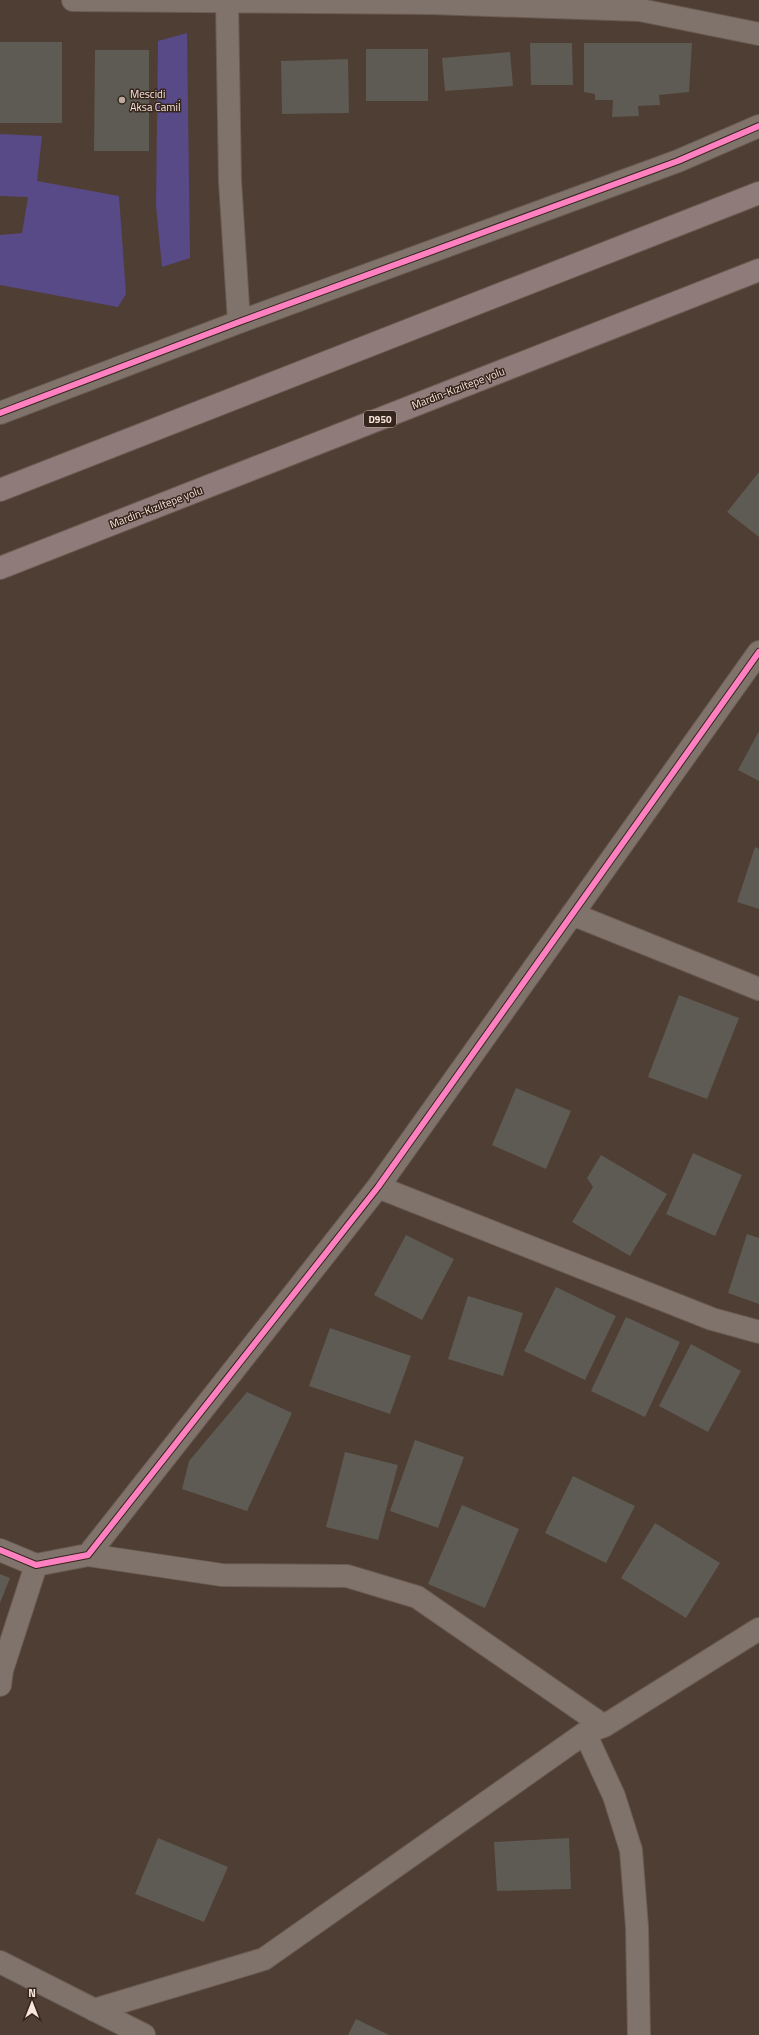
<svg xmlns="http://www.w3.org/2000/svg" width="759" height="2035" font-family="'Titillium Web',sans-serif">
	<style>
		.green { fill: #584987 }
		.building { fill: #5d5b54 }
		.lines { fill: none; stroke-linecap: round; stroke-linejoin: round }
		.street-casing { stroke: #6a5c52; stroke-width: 24 }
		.highway-casing { stroke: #6a5c52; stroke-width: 24 }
		.street { stroke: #80736b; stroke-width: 22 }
		.highway { stroke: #907b7b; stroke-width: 22 }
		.cycleway-casing { stroke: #34251d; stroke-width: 8 }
		.cycleway { stroke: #ff80c0; stroke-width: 6 }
		.poi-dot { fill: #beaba0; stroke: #34251d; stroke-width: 1.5 }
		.labels { text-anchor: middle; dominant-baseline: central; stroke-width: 3; stroke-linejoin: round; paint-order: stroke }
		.shield { fill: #34251d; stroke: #bfaca2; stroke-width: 1 }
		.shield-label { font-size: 10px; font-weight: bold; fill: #fae6db }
		.poi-label { font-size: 11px; fill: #fae6db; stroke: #34251d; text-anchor: start }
		.street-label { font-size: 11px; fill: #fae6db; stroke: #34251d }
	</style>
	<rect width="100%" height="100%" fill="#4f3e33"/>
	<!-- green -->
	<path class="green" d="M187 33 190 258 162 267 156 206 158 41Z
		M0 134 42 136 37 181 119 196 126 294 118 307 0 285V235L22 233 28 197 0 196Z"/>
	<!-- building -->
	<path class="building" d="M0 42H62V123H0Z
		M530 43H572L573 85H531Z
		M584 43H692L689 92 659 95 660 105 638 106 639 116 612 117 613 100H595V94L584 92Z
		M366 49H428V101H366Z
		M95 50H149V151H94Z
		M510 52 513 86 445 91 442 58Z
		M348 59 349 113 282 114 281 61Z
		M759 472V537L727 512Z
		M759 731V781L738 770Z
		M755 847 759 849V909L737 902Z
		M679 995 739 1018 707 1099 648 1077Z
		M516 1088 571 1111 546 1169 492 1145Z
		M693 1153 742 1175 715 1236 666 1214Z
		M601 1155 667 1194 630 1256 572 1222 593 1187 587 1178Z
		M747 1234 759 1238V1304L728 1293Z
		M406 1235 454 1259 422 1320 374 1295Z
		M556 1287 616 1316 585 1380 524 1351Z
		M468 1296 523 1313 503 1376 448 1359Z
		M626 1317 680 1342 645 1417 591 1391Z
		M330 1328 411 1356 390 1414 309 1386Z
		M691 1344 741 1371 708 1432 659 1406Z
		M247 1392 292 1413 247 1511 182 1489 189 1461Z
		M415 1440 464 1457 438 1528 390 1511Z
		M345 1452 398 1465 378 1540 326 1527Z
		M573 1476 635 1506 606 1563 545 1533Z
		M462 1505 519 1529 485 1608 428 1584Z
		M655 1523 720 1563 686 1618 621 1578Z
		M0 1574 10 1578 0 1603Z
		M158 1838 228 1867 204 1922 135 1894Z
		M569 1838 571 1889 497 1891 494 1842Z
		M356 2019 389 2035H348Z"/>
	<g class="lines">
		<defs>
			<path id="street" d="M73 0 431 3 640 10 759 34
				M227 1 230 181 239 322
				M0 413 239 322 678 161 759 126
				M572 914 759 989
				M378 1187 712 1319 759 1332
				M0 1550 36 1565 88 1555 378 1187 759 652
				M88 1555 222 1575 347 1576 417 1597 604 1726 759 1629
				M0 1685 2 1670 36 1565
				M585 1733 614 1796 631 1850 637 1927 639 2035
				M0 1962 144 2035
				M94 2010 264 1959 585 1733 604 1726"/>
			<path id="highway" d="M0 490 759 193
				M0 568 759 270"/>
		</defs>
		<!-- street casing -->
		<use href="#street" class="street-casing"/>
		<!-- highway casing -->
		<use href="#highway" class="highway-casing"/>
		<!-- street -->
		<use href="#street" class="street"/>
		<!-- highway -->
		<use href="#highway" class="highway"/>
		<defs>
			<path id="cycleway" d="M0 413 239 322 678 161 759 126
				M0 1550 36 1565 88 1555 378 1187 759 652"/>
		</defs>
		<!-- cycleway casing -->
		<use href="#cycleway" class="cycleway-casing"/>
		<!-- cycleway -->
		<use href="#cycleway" class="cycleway"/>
	</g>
	<!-- markers -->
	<circle class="poi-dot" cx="122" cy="100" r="4"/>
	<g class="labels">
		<!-- shield labels -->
		<rect class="shield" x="364" y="411" width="32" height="16" rx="3"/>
		<g class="shield-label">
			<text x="380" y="419">D950</text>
		</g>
		<!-- poi labels -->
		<g class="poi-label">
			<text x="130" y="94">Mescidi<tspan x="130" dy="13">Aksa Camiİ</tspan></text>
		</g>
		<!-- street labels -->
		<g class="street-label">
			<text transform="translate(458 388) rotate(-21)">Mardin-Kızıltepe yolu</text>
			<text transform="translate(156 507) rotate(-21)">Mardin-Kızıltepe yolu</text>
		</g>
	</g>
	<!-- north arrow -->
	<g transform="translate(32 2003)" stroke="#34251d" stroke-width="3" paint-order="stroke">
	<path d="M0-3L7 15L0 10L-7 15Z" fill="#fae6db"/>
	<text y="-6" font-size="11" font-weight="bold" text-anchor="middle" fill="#fae6db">N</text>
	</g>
</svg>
